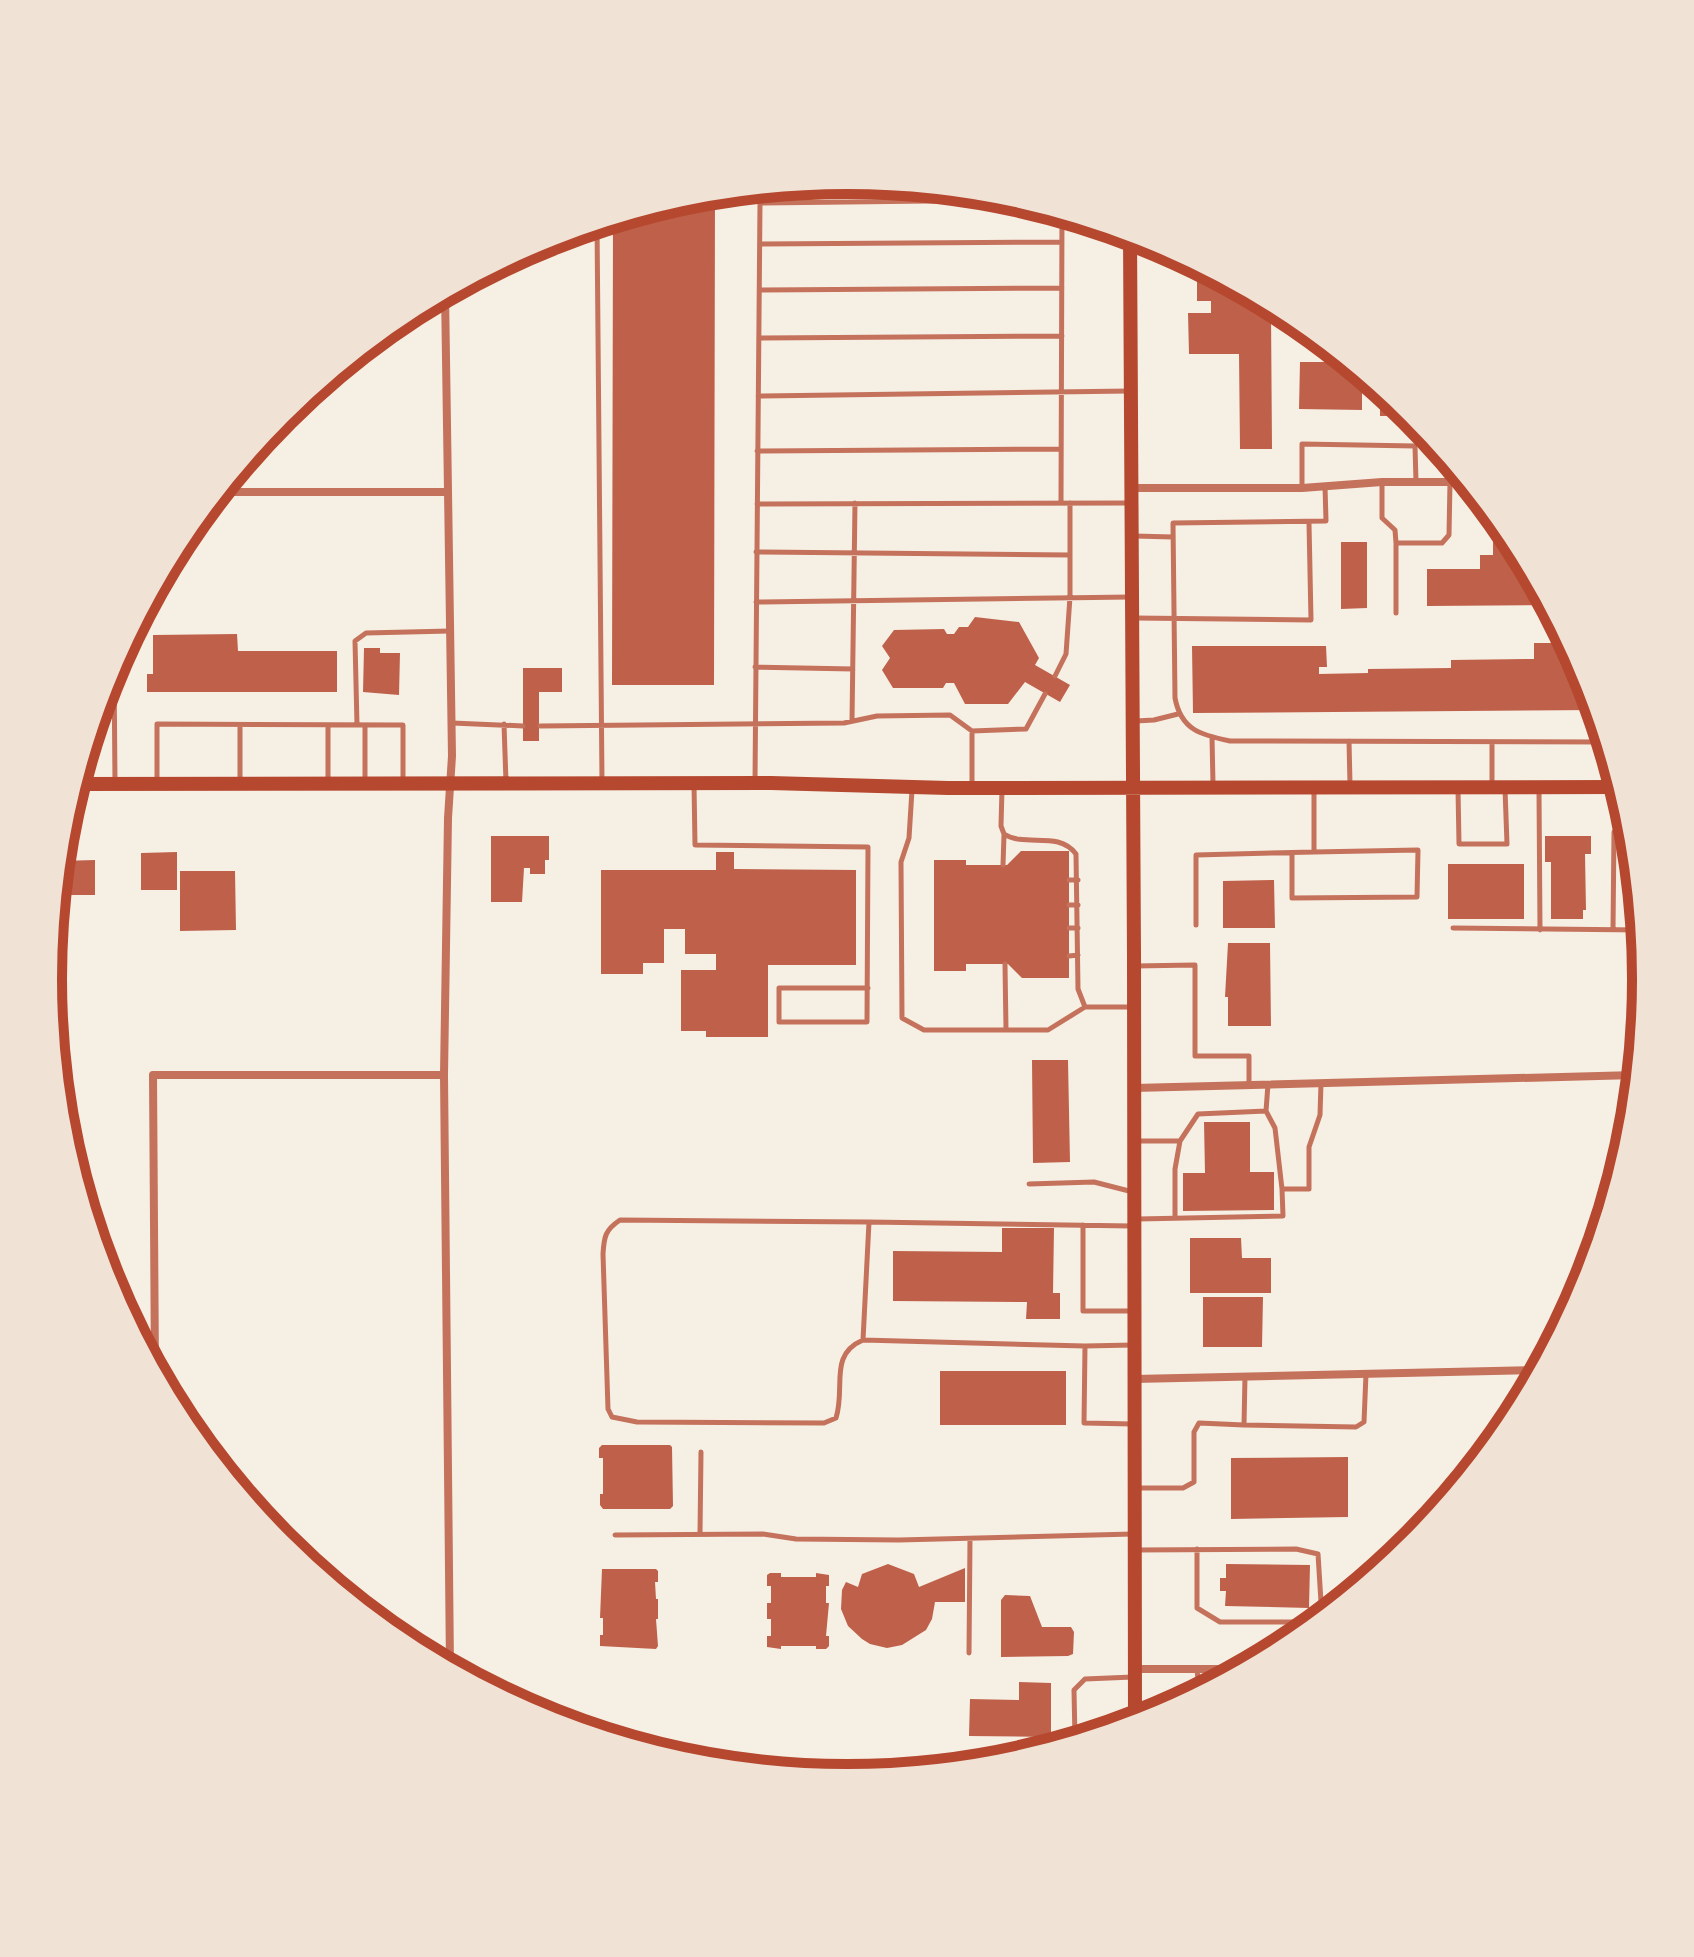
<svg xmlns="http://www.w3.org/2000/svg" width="1694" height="1957" font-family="'PT Sans',sans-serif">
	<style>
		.building { fill: #bf614a }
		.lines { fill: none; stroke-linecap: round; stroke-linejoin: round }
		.service { stroke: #c5725c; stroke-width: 5 }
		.minor { stroke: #c5725c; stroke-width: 8 }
		.secondary { stroke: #b5482f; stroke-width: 14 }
		.rim { fill: none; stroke: #b5482f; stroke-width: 10 }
	</style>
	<rect width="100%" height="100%" fill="#f6efe4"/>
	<!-- building -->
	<path class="building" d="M715 192 714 685H612L613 219 692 195Z
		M1197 264 1236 285V288H1241L1267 302V313H1271L1272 449H1240L1239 354H1189L1188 313H1211V301H1197Z
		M1292 315 1311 331 1320 338 1291 337Z
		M1300 362H1349L1362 372V410L1299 409Z
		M1380 387 1412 414 1414 416H1380Z
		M1504 525 1527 563V574H1532L1549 605 1427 606V569H1480V555H1493V534H1504Z
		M1341 542H1367V608L1341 609Z
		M975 617 1019 622 1039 658 1035 665 1070 685 1060 702 1025 682 1008 704H965L954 683H946L943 688H893L882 670 890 658 882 646 894 630 944 629 947 634H954L959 627H968Z
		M237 634 238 651H337V692H147V674H153V635Z
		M1534 643H1569L1585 673 1597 710 1193 713 1192 646H1326L1327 667H1319V674L1368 673V669L1451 668V660L1534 659Z
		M364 648H380V653H400L399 695 363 692Z
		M523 668H562V692H539V741H523Z
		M491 836H549V860H545V874H530V868H524L522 902H491Z
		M1545 836H1591V854H1585L1586 910H1583V919H1551V862H1545Z
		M1021 851H1069V978H1022L1008 964H966V971H934V860H966V865H1007Z
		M177 852V890H141V853Z
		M716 852H734V869L856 870V965H768V1037H706V1031H681V970H716V954H685V929H664V963H643V974H601V870H716Z
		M95 860V895H56L60 861Z
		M1448 864H1524V919H1448Z
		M180 871H235L236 930 180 931Z
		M1274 880 1275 928H1223V881Z
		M1228 943H1270L1271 1026H1228V997H1225Z
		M1032 1060H1068L1070 1162 1033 1163Z
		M1204 1122H1250V1172H1274V1210L1183 1211V1173H1205Z
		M1002 1228H1054L1053 1293H1060V1319H1026L1027 1302 893 1301V1251L1002 1252Z
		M1190 1238H1241L1242 1258H1271V1293H1190Z
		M1203 1297H1263L1262 1347H1203Z
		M940 1371H1066V1425H940Z
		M602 1445H670L672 1447 673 1506 670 1509H603L600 1505V1494H603V1458H599V1448Z
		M1348 1457V1517L1231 1519V1458Z
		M888 1564 914 1574 919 1587 965 1568V1602H935L932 1619 926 1630 902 1645 887 1648 870 1644 862 1639 848 1626 841 1609 842 1590 846 1582 858 1587 862 1574Z
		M1226 1564 1310 1565 1309 1608 1225 1606 1226 1591H1220V1578H1226Z
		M602 1569H656L658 1571V1582H655L656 1599H658V1619H656L658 1646 656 1649 600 1646V1635H603V1618H600Z
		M770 1573H781V1577H816V1573L829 1575V1586H826V1603H829L826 1636H829V1646L826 1649H816V1646H781V1649L767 1647V1636H771V1619H767V1603H771V1586H767V1575Z
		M1005 1595 1030 1596 1042 1627H1071L1074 1632 1073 1654 1068 1656 1001 1657V1600Z
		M1019 1682 1051 1683V1737L969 1736 970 1699 1019 1700Z"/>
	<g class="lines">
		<!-- service -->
		<path class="service" d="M597 223 602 782
			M760 244 1062 242
			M759 290 1062 288
			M759 338 1062 336
			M758 396 1130 391
			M757 451 1061 449
			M1382 482V518L1395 530 1396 543
			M1325 486 1326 521 1173 523 1175 698C1181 730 1201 735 1230 741L1606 742
			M1302 488V444L1415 446 1416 482
			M1061 503 1062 213
			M757 504 1130 503
			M1134 536 1173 537
			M756 552 1070 555
			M756 602 1131 597
			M1396 613V543H1442L1449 535 1450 482
			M1134 618 1311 620 1309 523
			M114 663 115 783
			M755 667 853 669
			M1055 676 1066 654 1070 597V503
			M852 721 855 503
			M1136 721 1154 720 1178 714
			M452 723 523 726
			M504 724 506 782
			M240 725V783
			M328 725V783
			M357 725 355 641 366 633 450 631
			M365 725V782
			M540 726 844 723 877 716 950 715 972 731 1026 729 1045 694
			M972 731V787
			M1212 737 1213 784
			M1349 741 1350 784
			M1492 742V785
			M755 782 760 203 1021 200
			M157 783V724L403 725V783
			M694 784 695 845 868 847 867 1022H779V988H868
			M1002 789 1001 826 1004 834C1026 848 1058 830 1076 854L1078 989 1085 1007
			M1458 789 1459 844H1507L1505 789
			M912 790 909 838 901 862 902 1018 924 1030H1048L1085 1007H1133
			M1539 791 1540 930
			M1292 853V898L1417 897 1418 850 1314 852V788
			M1003 865 1004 835
			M1069 880H1078
			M1069 905H1078
			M1196 925V855L1314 852
			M1069 928H1078
			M1453 928 1641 930
			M1613 930 1614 832H1631
			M1069 956 1078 955
			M1005 964 1006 1030
			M1134 966 1195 965V1056H1249V1085
			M1268 1084 1266 1111 1275 1128 1282 1189
			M1137 1141H1180
			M1029 1184 1094 1182 1133 1192
			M1175 1218V1169L1180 1141 1198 1114 1266 1111
			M1138 1219 1283 1216 1282 1189H1309V1147L1320 1115 1321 1083
			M1083 1225V1311H1133
			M863 1340C828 1355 846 1387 836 1418L824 1423 637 1422 612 1417 608 1409 603 1254C604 1237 605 1230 620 1220L869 1222
			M1085 1346 863 1340 869 1222 1132 1226
			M1245 1376 1244 1425 1356 1427 1364 1422 1366 1374
			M1133 1424 1084 1423 1085 1346 1133 1345
			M1137 1488H1183L1194 1482V1432L1199 1423 1244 1425
			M700 1534 701 1452
			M615 1535 763 1534 796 1539 899 1540 1133 1534
			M1197 1549V1608L1220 1622H1316
			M1136 1550 1296 1549 1318 1554 1322 1618
			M969 1653 970 1539
			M1197 1669 1199 1691
			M1163 1711V1707L1176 1695 1199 1691
			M1075 1740 1074 1690 1085 1679 1133 1677"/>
		<!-- minor -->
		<path class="minor" d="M445 292 452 756 448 818 444 1075 450 1668
			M1131 488H1302L1382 482H1468
			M217 492H447
			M1134 1088 1636 1075
			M155 1371 153 1075H444
			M1134 1379 1539 1370
			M1134 1669H1242
			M751 1768 914 1771"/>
		<!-- secondary -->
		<path class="secondary" d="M1130 233 1134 955 1135 1722
			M75 784 771 783 948 788 1620 787"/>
	</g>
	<!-- crop -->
	<path d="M0 0H1694V1957H0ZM62 979a785 785 0 1 1 1570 0a785 785 0 1 1-1570 0Z" fill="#f1e2d6" fill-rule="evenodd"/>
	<path class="rim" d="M62 979a785 785 0 1 1 1570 0a785 785 0 1 1-1570 0Z"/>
</svg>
